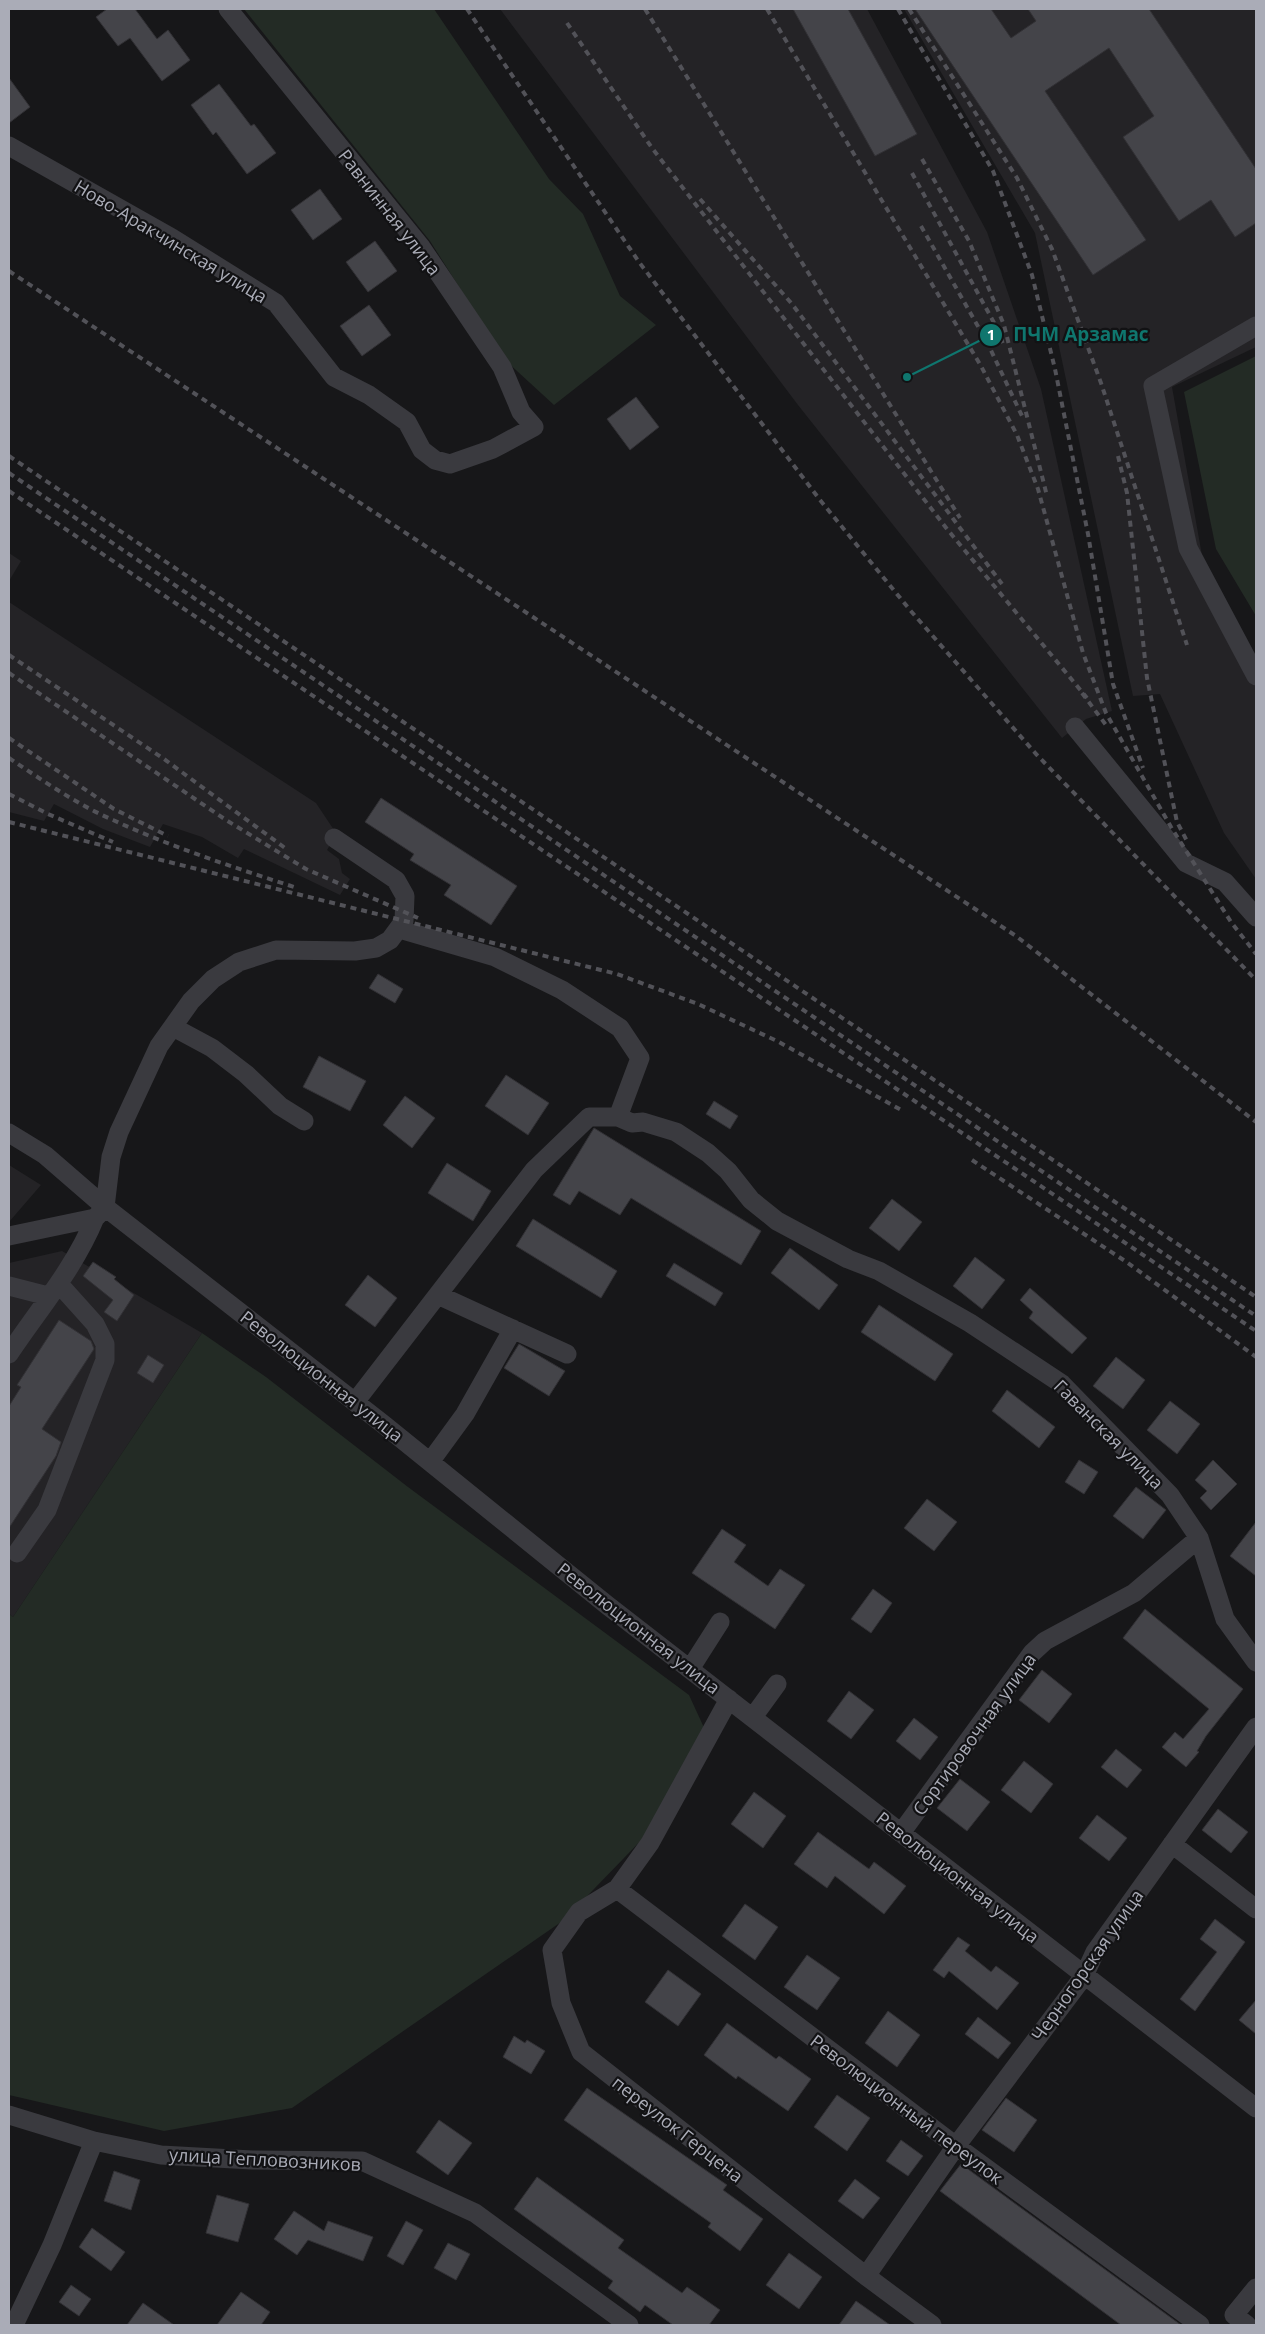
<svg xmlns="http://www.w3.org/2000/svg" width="1265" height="2334" font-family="'Open Sans',sans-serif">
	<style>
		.built { fill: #242326 }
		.green { fill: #232b25 }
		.building { fill: #444449; stroke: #323135 }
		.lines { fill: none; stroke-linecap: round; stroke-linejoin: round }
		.minor { stroke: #3a3a3f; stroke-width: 19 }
		.rail { stroke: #525258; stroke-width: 4; stroke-dasharray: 6 5; stroke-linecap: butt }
		.labels { text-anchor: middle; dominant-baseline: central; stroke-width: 4.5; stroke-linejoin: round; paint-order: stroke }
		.street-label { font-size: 18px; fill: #aaacb7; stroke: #121214 }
		.leader { fill: none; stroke: #0f766e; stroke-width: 2 }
		.callout-dot { fill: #0f766e; stroke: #121214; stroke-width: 2 }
		.mark-label { font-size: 15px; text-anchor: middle; font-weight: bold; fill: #fff }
		.callout-label { font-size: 19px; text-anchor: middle; font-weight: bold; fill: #0f766e; stroke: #121214; stroke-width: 4.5; stroke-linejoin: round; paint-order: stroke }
	</style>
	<rect width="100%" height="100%" fill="#171719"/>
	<!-- built -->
	<path class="built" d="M500 9H867L987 232 1041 389 1112 711 1086 719 1062 738 798 405Z
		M904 9H1256V347L1172 387 1203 561 1256 658V879L1224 833 1160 694 1133 696 1035 233Z
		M9 553 21 561 9 581Z
		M9 602 316 803 334 830V838L327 850 339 859 342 873 350 879 340 895 244 849 238 858 202 837 163 824 150 847 103 829 54 804 44 821 9 812Z
		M9 1165 41 1185 9 1222Z
		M62 1251 202 1333 13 1617 9 1614V1263Z"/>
	<!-- green -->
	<path class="green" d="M244 9H434L549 179 583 214 620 296 656 325 554 405 506 361 430 241Z
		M1256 356V616L1216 549 1184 392Z
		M202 1333 266 1377 408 1487 689 1695 706 1732 654 1827 564 1920 292 2108 164 2131 9 2095V1614L13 1617Z"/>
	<!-- building -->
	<path class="building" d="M107 9H135L157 39 168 30 190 60 162 81 130 38 118 46 96 17Z
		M793 9H848L917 134 875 156Z
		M915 9H991L1011 38 1036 21 1028 9H1149L1256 169V223L1235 237 1211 200 1179 221 1123 137 1154 116 1109 48 1045 91 1146 240 1093 275Z
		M9 78 30 107 9 123Z
		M219 84 251 126 254 124 276 153 247 174 216 132 213 135 191 105Z
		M320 189 342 219 313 240 291 210Z
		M375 241 397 271 368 292 346 262Z
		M369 305 391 335 362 356 340 326Z
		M636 397 659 427 630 450 607 419Z
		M381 798 517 886 491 925 444 895 451 885 410 860 414 854 365 822Z
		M378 974 403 989 395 1003 369 988Z
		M319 1056 366 1081 350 1111 303 1087Z
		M506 1075 549 1103 528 1135 485 1106Z
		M405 1096 435 1118 412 1148 383 1125Z
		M714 1101 738 1116 730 1129 706 1114Z
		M594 1128 761 1231 741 1265 631 1198 620 1215 579 1191 570 1205 553 1195Z
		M447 1163 491 1191 473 1221 428 1193Z
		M892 1199 922 1222 899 1251 869 1228Z
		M533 1219 617 1271 601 1298 516 1246Z
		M790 1248 838 1285 819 1310 771 1273Z
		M975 1257 1005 1280 982 1309 953 1286Z
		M93 1262 116 1277 114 1279 134 1295 117 1321 104 1312 113 1300 83 1276Z
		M674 1263 723 1293 715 1306 666 1276Z
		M368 1275 397 1298 375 1327 345 1305Z
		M1030 1288 1087 1338 1072 1354 1029 1318 1033 1312 1020 1300Z
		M879 1305 953 1354 935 1381 861 1332Z
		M59 1320 91 1341 94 1349 42 1429 61 1442 56 1456 9 1528V1406L21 1387 17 1385Z
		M519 1344 565 1371 549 1396 504 1368Z
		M148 1355 164 1365 153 1383 137 1373Z
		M1116 1357 1145 1380 1123 1409 1093 1386Z
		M1007 1390 1055 1427 1039 1448 992 1411Z
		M1170 1401 1200 1424 1177 1454 1147 1430Z
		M1079 1460 1098 1472 1084 1494 1065 1482Z
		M1213 1460 1237 1484 1211 1510 1200 1498 1207 1491 1195 1480Z
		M1136 1487 1166 1510 1143 1539 1113 1516Z
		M927 1499 957 1522 934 1551 904 1528Z
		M1256 1522V1576L1230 1556Z
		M722 1529 746 1545 734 1562 768 1586 780 1569 805 1585 775 1629 692 1573Z
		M873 1589 892 1603 871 1633 851 1619Z
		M1145 1609 1243 1689 1206 1736 1197 1751 1199 1752 1186 1767 1162 1747 1175 1732 1183 1739 1209 1709 1123 1638Z
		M1042 1670 1072 1694 1049 1723 1019 1700Z
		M849 1691 874 1710 851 1739 827 1721Z
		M914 1718 938 1737 920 1760 896 1741Z
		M1116 1749 1142 1770 1127 1788 1101 1767Z
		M1024 1761 1053 1784 1031 1813 1001 1790Z
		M960 1779 990 1802 967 1831 937 1808Z
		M754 1792 786 1816 763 1848 731 1824Z
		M1218 1809 1248 1832 1231 1853 1202 1830Z
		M1097 1815 1127 1838 1109 1861 1079 1838Z
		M818 1832 869 1869 874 1862 906 1886 884 1914 835 1876 827 1888 794 1864Z
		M745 1904 778 1927 755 1960 722 1936Z
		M1215 1919 1245 1942 1195 2011 1180 1999 1217 1952 1200 1939Z
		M958 1937 970 1945 965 1951 991 1972 996 1966 1019 1983 997 2010 949 1971 944 1978 933 1970Z
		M807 1955 840 1978 817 2010 784 1987Z
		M668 1970 701 1994 678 2026 645 2002Z
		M1256 2000V2034L1239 2020Z
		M888 2011 920 2035 897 2067 865 2043Z
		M978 2017 1011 2043 998 2059 965 2034Z
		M727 2023 776 2059 779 2056 811 2079 788 2111 738 2076 736 2079 704 2055Z
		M514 2036 525 2043 527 2040 545 2051 531 2074 503 2057Z
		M587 2088 727 2185 723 2190 763 2219 740 2251 708 2227 711 2223 564 2120Z
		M837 2095 870 2118 847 2151 814 2127Z
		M1006 2098 1037 2120 1014 2152 982 2130Z
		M439 2120 472 2143 448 2175 416 2152Z
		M901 2140 923 2156 908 2176 886 2161Z
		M961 2164 1181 2325H1121L940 2191Z
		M114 2171 140 2180 131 2210 104 2201Z
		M537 2177 624 2240 618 2248 682 2293 687 2287 720 2310 709 2325H673L645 2305 640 2312 608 2288 613 2281 514 2209Z
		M855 2179 880 2198 863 2219 838 2201Z
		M217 2195 249 2204 238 2242 206 2233Z
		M294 2211 324 2231 328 2221 373 2237 363 2261 308 2240 297 2255 274 2239Z
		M406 2221 423 2230 403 2265 387 2256Z
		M92 2228 125 2252 111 2271 79 2247Z
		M448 2243 470 2254 456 2280 434 2268Z
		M789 2253 822 2277 799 2309 766 2285Z
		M71 2285 91 2299 79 2316 59 2302Z
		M241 2292 270 2312 261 2325H217Z
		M856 2301 890 2325H839Z
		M143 2303 174 2325H127Z"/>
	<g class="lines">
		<!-- minor -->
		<path class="minor" d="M9 146 172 238 276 303 334 377 369 395 407 422 422 450 435 460 450 464 493 449 534 427 521 412 502 367 421 247 228 9
			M1256 326 1153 386 1188 548 1256 676
			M1075 727 1186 863 1225 882 1256 917
			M399 929 495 957 562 990 620 1028 640 1058 618 1117 632 1123 643 1122 676 1132 708 1153 728 1171 751 1200 777 1221 848 1259 879 1271 970 1323 1062 1384 1170 1495 1199 1538 1225 1619 1256 1662
			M173 1027 212 1048 246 1074 280 1106 304 1121
			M9 1133 45 1155 105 1207 383 1424 607 1605 1256 2108
			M105 1207 111 1157 119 1132 159 1046 191 1001 213 979 239 962 276 950 355 951 376 948 390 940 404 921 405 896 396 880 334 838
			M9 1236 95 1218 101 1212
			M9 1286 48 1296
			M438 1295 567 1354
			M9 1354C39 1309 74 1269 95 1218
			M355 1402 534 1170 589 1117H618
			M430 1462 465 1414 513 1329
			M17 1553 47 1510 105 1360V1344L95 1324 60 1285
			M690 1669 720 1622
			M729 1699 650 1843 617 1889 579 1912 552 1950 561 2003 581 2052 866 2276 932 2325
			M753 1717 777 1684
			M901 1833 1032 1653 1045 1641 1134 1593 1199 1538
			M1172 1844 1256 1909
			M617 1889 956 2146 1200 2325
			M9 2115 94 2141 161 2155 252 2160 362 2161 475 2213 629 2325
			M866 2276 956 2146 1084 1976 1095 1952 1256 1727
			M14 2325 52 2245 94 2141
			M1247 2325 1234 2315 1256 2288"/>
		<!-- rail -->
		<path class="rail" d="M467 9 639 262 820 500 910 610 1036 754 1256 980
			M645 9 960 518
			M767 9 981 366 1017 435 1038 489 1083 653 1106 713 1171 827 1231 922 1256 954
			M898 9 993 171 1032 275 1055 369 1088 534 1113 684 1143 768
			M909 9 1017 178 1052 249 1101 383 1187 645
			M567 23 652 148 947 529 1087 698
			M922 159 969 241 1004 325 1047 496
			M912 173 998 330 1004 347
			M700 199 792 304 1002 584
			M921 226 988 344 1022 416
			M9 271 1016 936 1256 1122
			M9 456 1256 1297
			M1118 456 1127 493 1147 678 1177 822 1188 843
			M9 473 1256 1316
			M9 491 1256 1331
			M9 655 164 759 285 848
			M9 673 226 820 306 869 418 918
			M1082 693 1106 725
			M9 738 114 809 168 836
			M9 758C42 780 76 804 113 820 171 847 233 867 294 887
			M9 794 48 814 113 842
			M9 822 617 974 698 1004 779 1042 903 1111
			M972 1160 1128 1263 1256 1357"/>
	</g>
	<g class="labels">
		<!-- street labels -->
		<g class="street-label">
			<text transform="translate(390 212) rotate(52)">Равнинная улица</text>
			<text transform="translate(171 241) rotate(31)">Ново-Аракчинская улица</text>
			<text transform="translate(322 1376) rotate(38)">Революционная улица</text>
			<text transform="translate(1109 1434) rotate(45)">Гаванская улица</text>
			<text transform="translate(639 1628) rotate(38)">Революционная улица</text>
			<text transform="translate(974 1734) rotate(-54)">Сортировочная улица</text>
			<text transform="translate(958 1877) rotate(38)">Революционная улица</text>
			<text transform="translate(1087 1965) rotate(-55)">Черногорская улица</text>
			<text transform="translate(907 2109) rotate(37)">Революционный переулок</text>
			<text transform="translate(678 2129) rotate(38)">переулок Герцена</text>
			<text transform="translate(265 2159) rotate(3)">улица Тепловозников</text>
		</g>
	</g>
	<!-- callouts -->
	<path class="leader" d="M907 377L991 335"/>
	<g class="callout-dot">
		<circle cx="907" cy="377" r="5"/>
		<circle cx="991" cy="335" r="12"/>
	</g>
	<g class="mark-label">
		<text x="991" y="340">1</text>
	</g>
	<g class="callout-label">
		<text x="1081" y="341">ПЧМ Арзамас</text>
	</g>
	<!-- border -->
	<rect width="1265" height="2334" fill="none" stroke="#aaacb7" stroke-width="20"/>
</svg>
